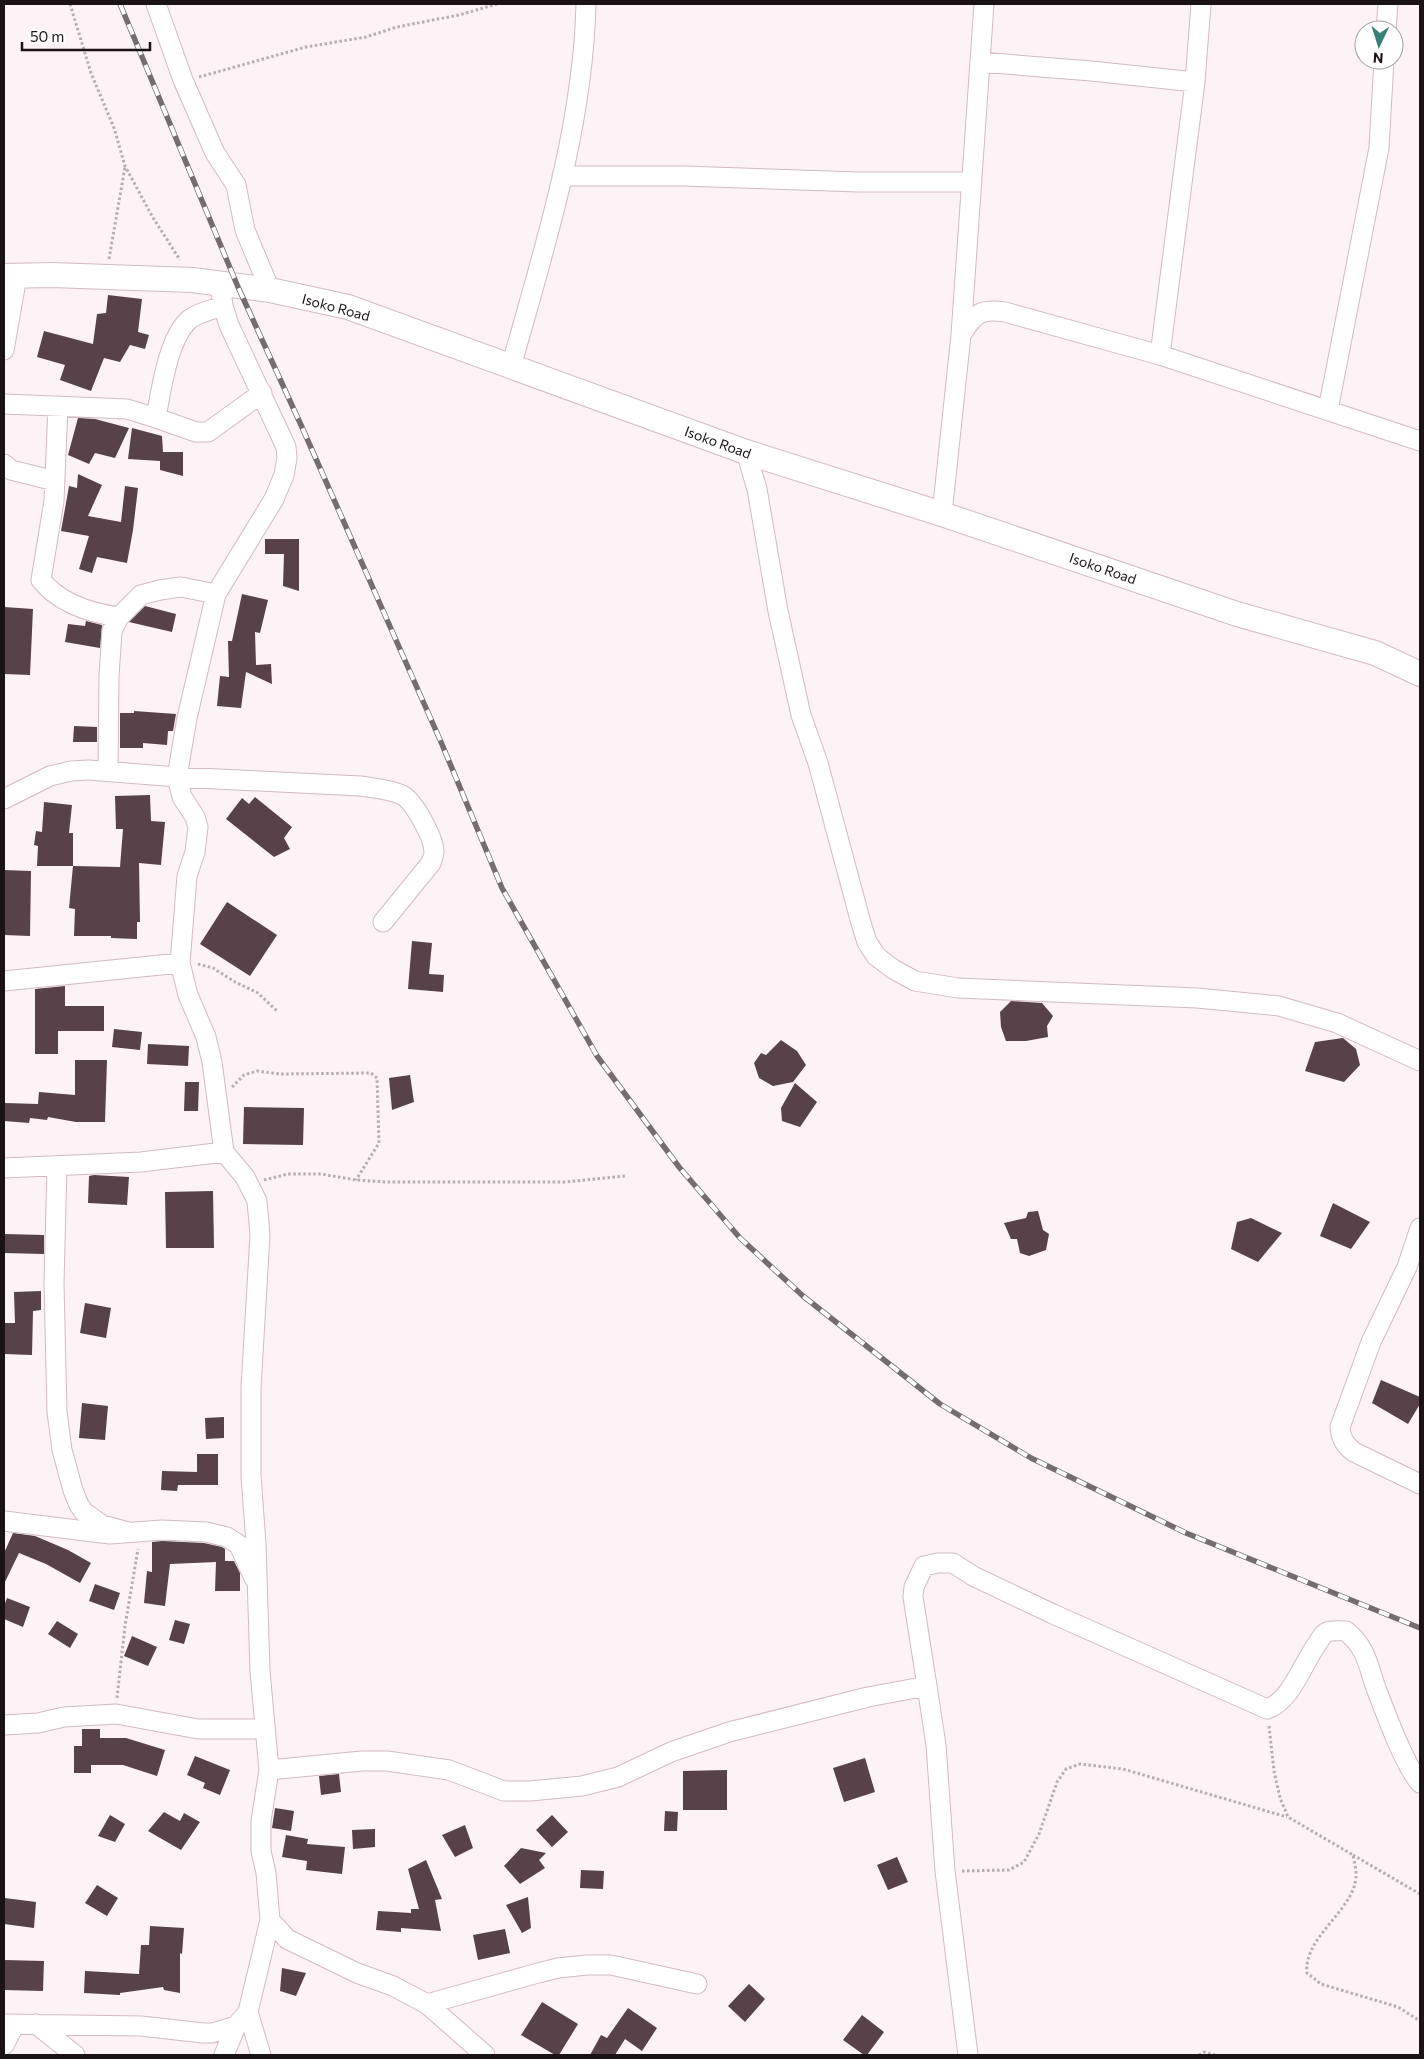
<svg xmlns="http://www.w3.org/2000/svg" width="1424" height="2059" font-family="Commissioner,sans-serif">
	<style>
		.building { fill: #564248 }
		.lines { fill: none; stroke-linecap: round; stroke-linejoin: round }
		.minor-casing { stroke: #d3bac1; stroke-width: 21 }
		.tertiary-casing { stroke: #d3bac1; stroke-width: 26 }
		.path { stroke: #b7adb0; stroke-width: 3; stroke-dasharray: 2.5 2.5; stroke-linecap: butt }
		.minor { stroke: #fff; stroke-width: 19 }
		.tertiary { stroke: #fff; stroke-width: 24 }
		.rail-casing { stroke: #756c6f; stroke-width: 5.5 }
		.rail { stroke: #fff; stroke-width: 4; stroke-dasharray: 11; stroke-linecap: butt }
		.labels { text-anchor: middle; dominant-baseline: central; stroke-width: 5; stroke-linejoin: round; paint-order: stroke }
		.street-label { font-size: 14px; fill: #1b1215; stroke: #fff }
	</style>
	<rect width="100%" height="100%" fill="#fdf2f5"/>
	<!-- building -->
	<path class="building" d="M108 295 142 299 138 332 149 335 145 349 130 345 120 362 104 358 91 391 60 380 65 365 37 357 44 331 93 344 97 314 106 313Z
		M78 418 95 419 129 428 115 458 95 453 89 464 68 455Z
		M132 428 162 436 163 452H183V476L160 470V461L128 459Z
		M78 474 102 485 88 516 121 522 125 486 138 488 133 530 127 563 97 557 92 573 79 569 89 536 61 531 69 486 77 488Z
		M265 539H299V591L283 586 284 554H265Z
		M242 594 268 600 260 633 255 632 256 665 271 664 272 684 246 672 241 708 217 706 220 676 229 677 228 641H232Z
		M145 606 176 614 172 632 129 622Z
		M4 607 33 609 30 675 4 674Z
		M86 621 102 625 100 648 65 642 68 624 85 626Z
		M134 711 176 714 173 731H168L167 745 143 743V748H120V713H134Z
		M74 726 97 727V742H73Z
		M150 795 151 821 165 822 161 865 139 863 140 922H137V939L111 938V936H74L75 909 69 908 73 866 120 867 123 829H116L115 796Z
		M255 797 292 827 284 838 290 849 274 857 226 819 242 798 249 804Z
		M44 802 72 805 69 833H73V866H37L38 846 34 845 36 831 42 832Z
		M4 870 31 871 30 936 4 935Z
		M227 902 277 935 250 976 200 944Z
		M412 941 432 943 429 974 444 975 443 992 408 989Z
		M65 986V1006H104V1031H58V1054H35V989Z
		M1011 1001 1042 1003 1053 1016 1047 1026 1048 1037 1026 1041H1006L1001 1027 1000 1012Z
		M114 1029 142 1032 140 1050 112 1047Z
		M1343 1038 1356 1049 1360 1065 1344 1082 1305 1071 1315 1042Z
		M781 1040 797 1051 806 1065 793 1082 773 1086 759 1078 754 1063 761 1053 766 1055Z
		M148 1044 189 1046 188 1066 147 1064Z
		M75 1060H107L105 1122H76L48 1117 47 1120 30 1118 29 1123 4 1121 5 1103 38 1104 39 1092 75 1095Z
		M410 1075 414 1102 392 1110 389 1078Z
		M185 1082H199L198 1111H184Z
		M795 1083 817 1102 800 1127 782 1121 781 1108Z
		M244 1107 304 1108 303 1145 243 1144Z
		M94 1175 129 1177 127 1205 88 1203 89 1176Z
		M213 1191 214 1248H166L165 1192Z
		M1333 1203 1370 1222 1351 1249 1320 1236Z
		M1038 1211 1043 1230 1049 1234 1046 1250 1029 1256 1020 1253 1017 1239H1011L1004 1223 1026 1218 1028 1212Z
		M1251 1218 1282 1233 1258 1262 1231 1249 1237 1222Z
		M4 1234 44 1235V1254L4 1253Z
		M41 1291V1310L33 1311 32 1355 4 1354V1323H15L14 1292Z
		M85 1303 111 1308 106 1338 80 1333Z
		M1381 1380 1420 1397V1404L1408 1424 1372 1403Z
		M82 1403 108 1406 105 1440 79 1438Z
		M224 1417V1438L206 1439 205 1418Z
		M197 1454H218V1485H178L177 1491 161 1490 162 1471 197 1472Z
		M13 1533 35 1536 68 1550 91 1563 80 1583 46 1564 19 1553 4 1584V1553Z
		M162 1541 204 1543 222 1547 225 1549V1561H234L240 1573V1591H215L216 1562 170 1564 165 1606 144 1603 147 1571 152 1572V1542Z
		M95 1584 120 1593 114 1610 89 1601Z
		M7 1598 30 1607 23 1627 4 1619V1606Z
		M175 1620 190 1624 184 1644 169 1640Z
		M57 1621 78 1634 70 1648 48 1634Z
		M132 1636 157 1647 148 1666 124 1656Z
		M82 1729H100V1738H126L165 1750 157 1776 123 1765H91V1773H74V1746H82Z
		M195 1756 230 1770 220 1795 203 1788 205 1783 187 1775Z
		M865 1758 875 1792 844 1802 833 1768Z
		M727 1770V1810H683V1771Z
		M339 1774 341 1792 321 1795 319 1776Z
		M275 1808 294 1811 291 1831 272 1828Z
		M665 1811 678 1812 677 1831H664Z
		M164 1812 180 1821 184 1813 200 1822 181 1850 148 1831Z
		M110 1815 125 1824 115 1842 98 1836Z
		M552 1815 568 1832 552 1847 536 1830Z
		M465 1825 473 1848 455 1857 442 1835Z
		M375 1829V1847L353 1849 352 1830Z
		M286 1835 308 1839 307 1844 345 1847 342 1874 306 1870 307 1861 282 1857Z
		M521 1848 546 1853 539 1860 545 1868 520 1884 504 1866Z
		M897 1857 908 1882 888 1890 877 1865Z
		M426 1860 442 1899 435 1900 441 1931 401 1928V1932L376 1930 378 1911 411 1913V1909H419L408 1869Z
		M581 1870 604 1871 603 1889 580 1888Z
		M97 1885 118 1898 107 1916 85 1903Z
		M528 1897 531 1928 522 1933 506 1905Z
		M5 1898 36 1902 34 1928 4 1924Z
		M150 1926 184 1928 182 1954 180 1953V1993L164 1990 163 1987 120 1993V1995L84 1993 85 1971 139 1974 141 1945H149Z
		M505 1929 510 1953 478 1960 473 1935Z
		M4 1960 44 1961 43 1991 4 1990Z
		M282 1968 306 1973 296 1996 280 1991Z
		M749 1984 765 1999 745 2022 728 2006Z
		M542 2002 578 2024 559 2055H555L521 2035Z
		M628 2008 657 2028 642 2051 625 2039 615 2055H590L601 2035 607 2038Z
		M862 2015 884 2032 867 2055H864L843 2040Z"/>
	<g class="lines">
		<defs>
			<path id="minor" d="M156 4 183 80 215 153 236 185 245 230 270 290
				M1386 30 1388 4
				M980 62 1091 71 1195 82
				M562 176H684L858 182H972
				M220 284 223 306 229 325 286 447 287 458 284 475 274 499 216 594 187 718 177 777 182 797 195 817 198 827 195 852 187 876 180 963 188 995 206 1037 212 1062 224 1152 245 1177 257 1201 260 1235 251 1388V1475L256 1544 260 1671 269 1770
				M223 306C212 310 199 312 190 319 168 337 161 391 156 418L196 432H208L262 393
				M961 335C974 314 980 308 1005 312L1160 355 1420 441
				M4 350 17 276
				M1160 355 1195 82 1201 4
				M511 367C544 249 583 128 586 4
				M4 404 127 409 156 418
				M58 406 54 501 41 580C59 603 91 613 119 617
				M1328 410 1379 148 1384 60
				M746 452 757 489 778 611 801 715 818 763 861 923 867 942 876 956 893 969 915 981 958 988 1197 998 1279 1006 1337 1023 1420 1061
				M4 464 11 470 55 481
				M942 514 961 335 984 4
				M108 771 109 676 112 631 119 617 141 595 160 590 181 587 216 594
				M4 799 50 776 71 771 89 770 177 777 360 786C373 788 389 789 402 795 414 801 434 838 434 852 434 855 432 860 431 863L383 922
				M4 981 180 963
				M57 1166 54 1284 57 1412 62 1450 73 1490 79 1505 84 1512 102 1525 128 1532
				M4 1168 141 1162 224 1152
				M1420 1228 1407 1267 1371 1342 1340 1427C1341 1439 1345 1445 1354 1452L1420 1484
				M4 1521 110 1534 162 1530 206 1532 227 1537 239 1545 254 1578
				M927 1686 936 1745 945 1871 968 2055
				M4 1725 38 1723 64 1717 116 1714 198 1729H265
				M270 1920 287 1939 357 1973 393 1986 427 2004 485 2055
				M427 2004 538 1973 558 1968 587 1965H611L697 1984
				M248 2012 261 2055
				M4 2024 141 2026 203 2033H212L236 2026 248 2012 270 1920 266 1873 261 1851V1821L269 1770 362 1761H387L449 1770 504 1791H530L582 1786 618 1777 671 1752 729 1732 868 1697 927 1686 913 1597 914 1587 924 1566 938 1563H953L973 1576 1053 1614 1267 1709C1291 1701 1302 1665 1317 1644 1320 1640 1322 1634 1327 1632 1332 1630 1340 1631 1346 1631 1367 1648 1368 1666 1376 1688 1385 1712 1405 1766 1420 1783
				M36 2024 75 2055
				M4 2045 15 2024
				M224 2055 236 2026"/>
			<path id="tertiary" d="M4 276 52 275 192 280 270 290 348 307 746 452 942 514 1237 614 1375 653 1420 674"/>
		</defs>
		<!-- minor casing -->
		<use href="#minor" class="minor-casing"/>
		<!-- tertiary casing -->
		<use href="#tertiary" class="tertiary-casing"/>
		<!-- path -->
		<path class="path" d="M70 4 91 73 114 128 125 166 152 216 180 260
			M199 77 306 47 366 37 397 27 459 15 497 4
			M109 259 125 167
			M198 964 213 968 235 982 258 993 278 1012
			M232 1087 244 1075 257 1071 280 1074 371 1073 377 1078 379 1143 356 1180
			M264 1180 288 1174H321L356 1180 387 1182H566L626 1176
			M117 1698 125 1626 138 1549
			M1269 1726 1274 1771 1280 1798 1288 1817 1353 1855C1354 1861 1356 1868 1356 1874 1357 1909 1303 1936 1307 1973L1321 1984 1398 2007 1420 2021
			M1353 1855 1420 1894
			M962 1871 1009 1870 1024 1862 1039 1834 1057 1782 1066 1769 1080 1764 1123 1769 1287 1817
			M1199 2055 1204 2052 1215 2055"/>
		<!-- minor -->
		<use href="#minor" class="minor"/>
		<!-- tertiary -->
		<use href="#tertiary" class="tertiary"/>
		<defs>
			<path id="rail" d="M120 4 238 287 301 425 441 742 502 888 597 1056 679 1167 740 1238 803 1296 940 1404 1031 1458 1186 1533 1420 1628"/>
		</defs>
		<!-- rail casing -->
		<use href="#rail" class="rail-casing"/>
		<!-- rail -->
		<use href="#rail" class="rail"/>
	</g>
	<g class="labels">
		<!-- street labels -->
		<g class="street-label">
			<text transform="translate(336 307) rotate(15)">Isoko Road</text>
			<text transform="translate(718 442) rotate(20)">Isoko Road</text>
			<text transform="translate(1103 568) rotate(19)">Isoko Road</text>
		</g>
	</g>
	<!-- border -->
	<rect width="1424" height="2059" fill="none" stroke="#1b1215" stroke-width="10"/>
	<!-- north arrow -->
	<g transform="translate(1379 45) rotate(184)"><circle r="24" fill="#ffffff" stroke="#a4a0a1"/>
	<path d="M0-4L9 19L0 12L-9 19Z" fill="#387f78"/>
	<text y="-8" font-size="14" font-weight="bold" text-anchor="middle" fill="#1b1215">N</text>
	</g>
	<!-- scale -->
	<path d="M22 42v8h128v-8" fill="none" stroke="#1b1215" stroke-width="2.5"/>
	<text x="30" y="42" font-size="15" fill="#1b1215" stroke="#ffffff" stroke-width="4" paint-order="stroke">50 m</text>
</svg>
